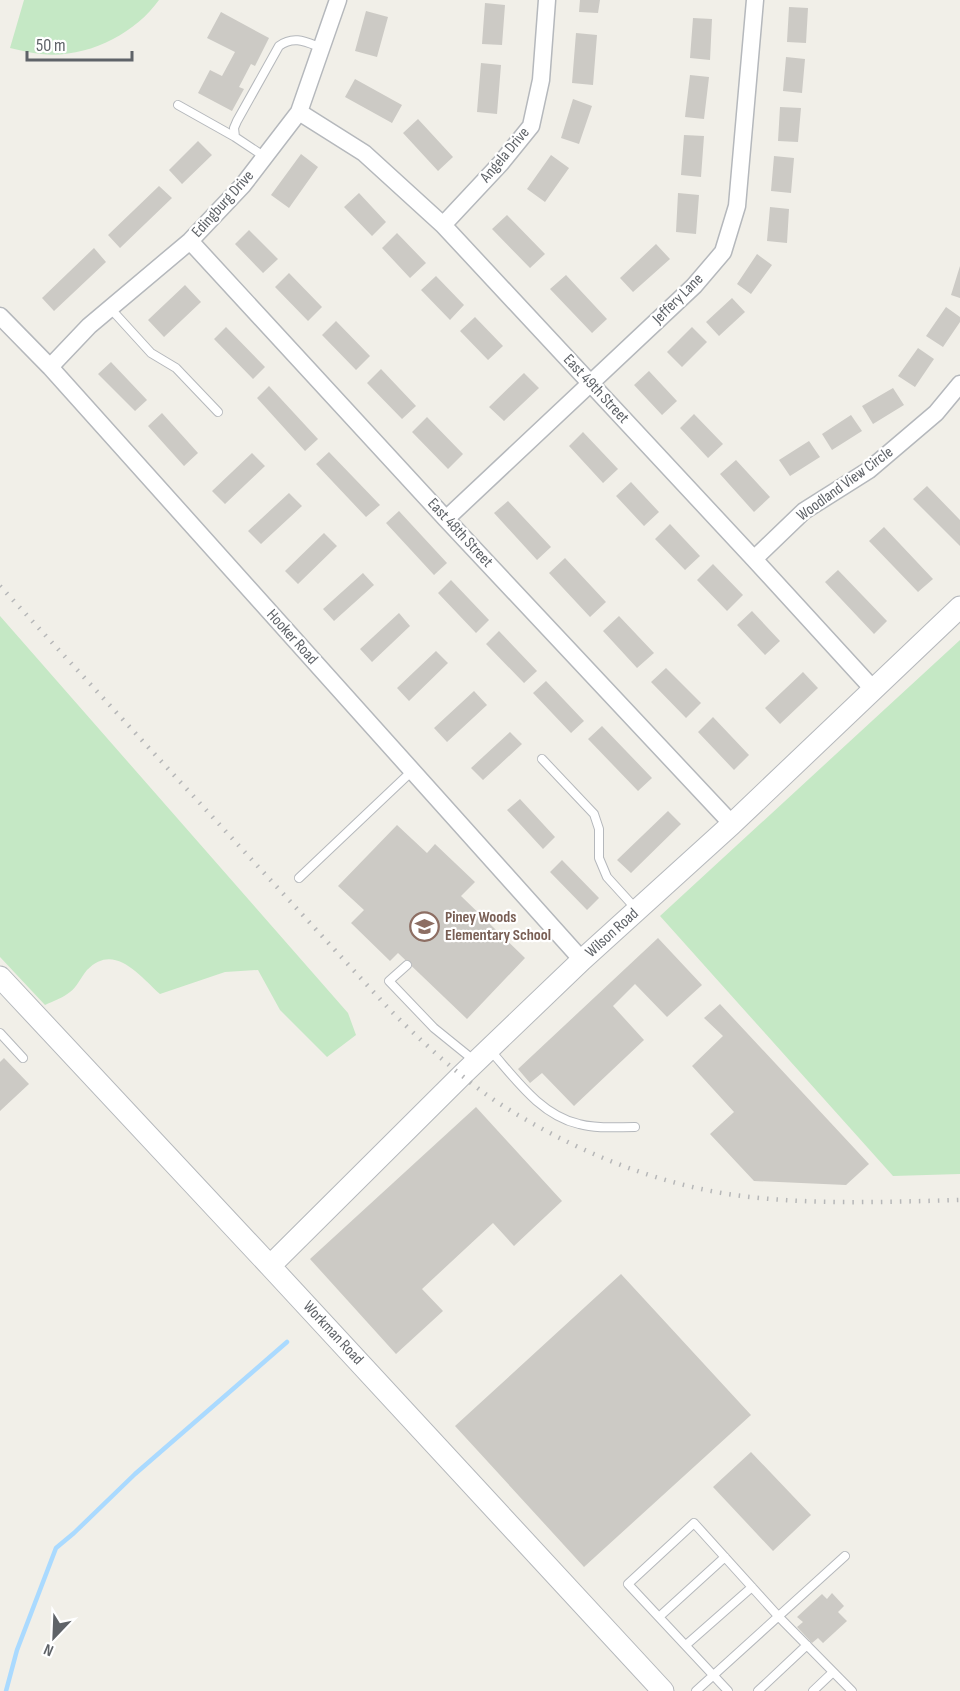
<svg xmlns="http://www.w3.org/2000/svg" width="960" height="1691" font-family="'Sofia Sans Condensed',sans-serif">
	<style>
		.green { fill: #c5e8c5 }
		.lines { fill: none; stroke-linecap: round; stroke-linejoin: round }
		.stream { stroke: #aadaff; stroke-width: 4.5 }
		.building { fill: #cccac5 }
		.service-casing { stroke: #b5b8bc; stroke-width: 10 }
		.minor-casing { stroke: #b5b8bc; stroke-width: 19 }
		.tertiary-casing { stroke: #b5b8bc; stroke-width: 23 }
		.service { stroke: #fff; stroke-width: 8 }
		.minor { stroke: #fff; stroke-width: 16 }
		.tertiary { stroke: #fff; stroke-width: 21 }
		.rail { stroke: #b6b7b8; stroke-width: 4.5; stroke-dasharray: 1.5 8; stroke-linecap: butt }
		.labels { text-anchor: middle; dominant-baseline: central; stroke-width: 4.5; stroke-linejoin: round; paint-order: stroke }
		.street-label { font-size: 16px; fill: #5f6368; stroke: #fff }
		.education-label { font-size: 16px; font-weight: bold; fill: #785e54; stroke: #fff; text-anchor: start }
	</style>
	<rect width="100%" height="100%" fill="#f1efe8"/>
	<!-- green -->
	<path class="green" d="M24 0H159C134 35 85 59 41 54 31 53 20 50 10 48Z
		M0 616 348 1013 356 1035 327 1057 280 1010 258 970 225 972 160 994C139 975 114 942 87 970 81 977 77 987 70 992 63 998 53 1001 45 1005L0 957Z
		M960 640V1174L893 1176 660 916Z"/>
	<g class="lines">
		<!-- stream -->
		<path class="stream" d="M6 1691 17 1650 56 1548 74 1533 135 1474 287 1342"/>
	</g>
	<!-- building -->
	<path class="building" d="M580 0H600L598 13 579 12Z
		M485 3 505 5 502 45 482 44Z
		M789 7 808 8 806 43 787 42Z
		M366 11 388 17 377 57 355 51Z
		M221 12 269 38 255 66 251 64 239 87 244 89 232 111 198 93 210 70 222 76 235 52 207 38Z
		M693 18 712 19 710 60 690 58Z
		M576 33 597 35 593 85 572 83Z
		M786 57 805 59 802 93 783 91Z
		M481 63 501 65 497 114 477 112Z
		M690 75 709 77 704 119 685 117Z
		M355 79 402 105 392 123 345 97Z
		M573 99 592 106 579 144 561 138Z
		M780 107 801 108 798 142 778 141Z
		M418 119 453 157 438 171 403 133Z
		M684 135 704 136 701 177 681 175Z
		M198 141 212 155 182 184 169 170Z
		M301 154 318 167 289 208 271 195Z
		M551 155 569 168 545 202 527 189Z
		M774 156 794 158 791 193 771 191Z
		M159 186 172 198 120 248 108 235Z
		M359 193 386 222 372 236 344 207Z
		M678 193 699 195 696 234 676 232Z
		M770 207 789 209 787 243 767 241Z
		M507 215 545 254 530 268 492 229Z
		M249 230 278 259 263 273 235 244Z
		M397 233 426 263 410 278 382 248Z
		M656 244 670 259 633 292 620 278Z
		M94 248 106 262 54 311 42 298Z
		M757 254 772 265 751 294 737 284Z
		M960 266V298L951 295Z
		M289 273 322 307 308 321 275 287Z
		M566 275 607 319 592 333 550 289Z
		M436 276 464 305 450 320 421 290Z
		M185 285 201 302 164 337 148 320Z
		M732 298 745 312 719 336 706 322Z
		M946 307 960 317V322L943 347 926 336Z
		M475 317 503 346 488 360 460 331Z
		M336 321 370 356 356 370 322 335Z
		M226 327 265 367 253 379 214 339Z
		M692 327 707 342 682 367 667 352Z
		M918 348 934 359 915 387 898 376Z
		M111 362 147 400 135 411 98 374Z
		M381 369 416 406 402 419 367 383Z
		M649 371 677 401 662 415 634 385Z
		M524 373 539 388 504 421 489 407Z
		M269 386 318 439 305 451 257 398Z
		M893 388 904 405 873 424 862 406Z
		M162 413 198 453 184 466 148 426Z
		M694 414 723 444 708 458 680 428Z
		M851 415 862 431 832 450 822 434Z
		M427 417 463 454 448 469 412 432Z
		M583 432 618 469 603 483 569 446Z
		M809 441 820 457 790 476 779 460Z
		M329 452 380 505 366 517 316 464Z
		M252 453 265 466 225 504 212 491Z
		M736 460 770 497 754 512 720 474Z
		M631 482 659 512 644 526 616 496Z
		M927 486 960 520V546L913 499Z
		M289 493 302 506 261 544 248 531Z
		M508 501 551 547 537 560 494 513Z
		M399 511 447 563 434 575 386 523Z
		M670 524 700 556 685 570 655 539Z
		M884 527 933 579 918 592 869 541Z
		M324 533 337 546 298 584 285 571Z
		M565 558 606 602 590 617 549 573Z
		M713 564 743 595 727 611 697 580Z
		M838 570 887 621 874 634 825 582Z
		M363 573 374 585 334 621 323 609Z
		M451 580 489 620 476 633 438 593Z
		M752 611 780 641 765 655 737 625Z
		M399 613 410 626 372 662 360 649Z
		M619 616 654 653 637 668 603 631Z
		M499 631 537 671 524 683 486 644Z
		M436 651 448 663 409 701 397 688Z
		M666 668 701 703 686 718 651 682Z
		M803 672 818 688 780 724 765 708Z
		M546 681 584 721 571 733 533 693Z
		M474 691 487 705 447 742 434 728Z
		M713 717 749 755 734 770 698 732Z
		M602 726 652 778 638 791 588 739Z
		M510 732 522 744 483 780 471 768Z
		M520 799 555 837 543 849 507 810Z
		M668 811 681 824 631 873 617 860Z
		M397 825 427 853 435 844 475 882 461 896 525 958 467 1019 398 953 390 961 351 923 364 910 338 886Z
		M562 860 599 898 587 910 550 872Z
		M658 938 702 985 667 1017 635 984 613 1006 644 1040 574 1106 542 1073 530 1083 518 1069Z
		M720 1004 869 1164 846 1185 754 1181 710 1134 734 1112 692 1066 723 1036 704 1018Z
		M4 1058 29 1084 0 1111V1062Z
		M476 1107 562 1201 514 1246 493 1223 422 1289 443 1311 396 1354 310 1259Z
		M621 1274 751 1415 584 1567 455 1426Z
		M751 1452 811 1515 773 1551 713 1487Z
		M832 1593 844 1606 838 1612 847 1621 823 1643 818 1638 812 1643 797 1627 803 1622 797 1617 822 1594 827 1599Z"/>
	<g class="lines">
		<defs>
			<path id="service" d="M178 105 235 137
				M265 157 235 137 234 128 237 121 279 46C294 35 306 42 322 48
				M110 308 151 353 176 368 218 412
				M542 759 594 814 599 829V858L607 877 637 910
				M299 878 412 771
				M407 965 389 981 434 1028 476 1062
				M0 1033 23 1058
				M490 1050C515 1078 540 1115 579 1124 597 1129 617 1127 635 1127
				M659 1617 725 1557
				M686 1645 752 1587
				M696 1691 845 1556
				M728 1691 628 1584 694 1523 779 1617 852 1691
				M758 1691 807 1645
				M813 1691 833 1672"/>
			<path id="minor" d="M299 112 364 153 443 225 754 559 873 689
				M443 225 501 163 531 126 541 80 547 0
				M190 241 446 519 732 824
				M0 316 50 367 582 960
				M50 367 89 326 190 241 243 185 299 112 338 0
				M446 519 694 286 723 252 737 206 755 0
				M754 559 804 511 869 470 936 413 960 384"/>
			<path id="tertiary" d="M0 977 270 1266 663 1691
				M270 1266 462 1075 582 960 732 824 960 607"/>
		</defs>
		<!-- service casing -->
		<use href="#service" class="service-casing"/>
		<!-- minor casing -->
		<use href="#minor" class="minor-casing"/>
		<!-- tertiary casing -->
		<use href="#tertiary" class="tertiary-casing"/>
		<!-- service -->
		<use href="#service" class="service"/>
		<!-- minor -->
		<use href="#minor" class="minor"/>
		<!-- tertiary -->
		<use href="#tertiary" class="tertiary"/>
		<!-- rail -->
		<path class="rail" d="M0 586 391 1011C423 1043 457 1074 494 1100 567 1148 655 1185 742 1196 814 1205 887 1202 960 1200"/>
	</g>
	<!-- icons -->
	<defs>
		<symbol id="school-ring" viewBox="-11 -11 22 22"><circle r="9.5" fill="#fff" stroke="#8d6e63" stroke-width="1.5"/><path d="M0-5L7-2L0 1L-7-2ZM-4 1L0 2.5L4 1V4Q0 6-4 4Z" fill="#8d6e63"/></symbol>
	</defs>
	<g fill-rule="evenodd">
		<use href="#school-ring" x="408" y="910" width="33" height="33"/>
	</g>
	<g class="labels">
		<!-- street labels -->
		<g class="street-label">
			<text transform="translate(505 155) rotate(-50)">Angela Drive</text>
			<text transform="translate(223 204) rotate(-48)">Edingburg Drive</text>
			<text transform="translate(678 299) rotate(-45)">Jeffery Lane</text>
			<text transform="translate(596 389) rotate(47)">East 49th Street</text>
			<text transform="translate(845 484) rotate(-36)">Woodland View Circle</text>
			<text transform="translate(460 533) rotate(47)">East 48th Street</text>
			<text transform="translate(292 637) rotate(48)">Hooker Road</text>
			<text transform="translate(612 933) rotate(-42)">Wilson Road</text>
			<text transform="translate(333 1333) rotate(47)">Workman Road</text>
		</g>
		<!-- education labels -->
		<g class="education-label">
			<text x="445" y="917">Piney Woods<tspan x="445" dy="18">Elementary School</tspan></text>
		</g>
	</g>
	<!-- north arrow -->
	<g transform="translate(54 1637) rotate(203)" stroke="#ffffff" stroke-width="4.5" paint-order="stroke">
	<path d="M0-4.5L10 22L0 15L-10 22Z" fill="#5f6368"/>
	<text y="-9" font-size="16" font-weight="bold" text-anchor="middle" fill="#5f6368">N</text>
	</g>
	<!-- scale -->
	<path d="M27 51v9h105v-9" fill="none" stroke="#5f6368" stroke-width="3"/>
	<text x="36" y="51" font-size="18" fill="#5f6368" stroke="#ffffff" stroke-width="4.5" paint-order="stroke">50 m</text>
</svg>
